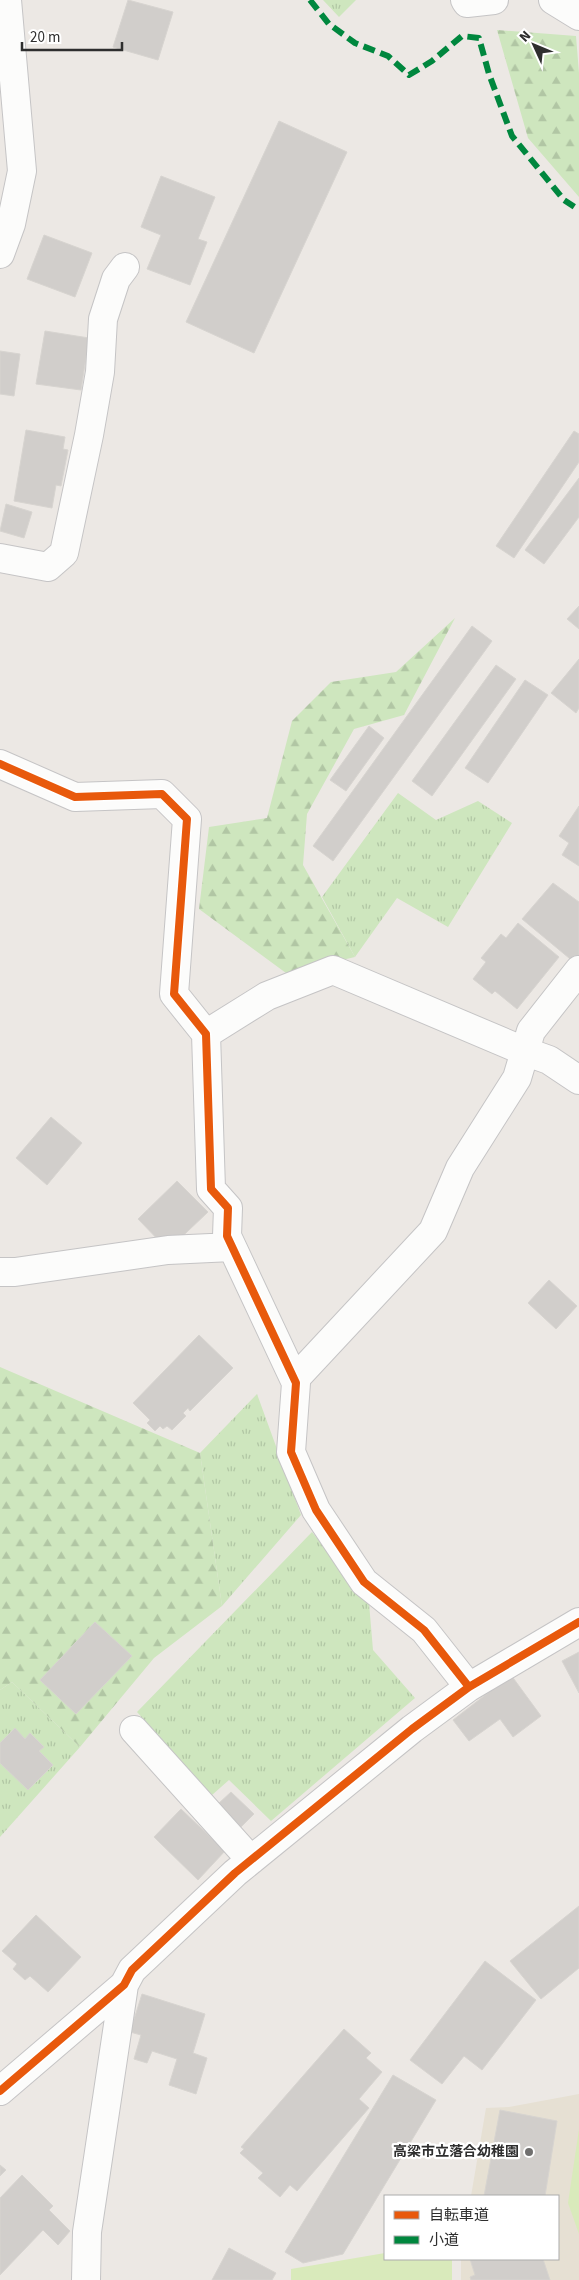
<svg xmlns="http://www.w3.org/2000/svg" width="579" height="2280" font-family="'Source Sans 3','Noto Sans JP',sans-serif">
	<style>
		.education { fill: #e6e0d3 }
		.grass { fill: url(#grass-tufts) }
		.forest { fill: url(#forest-firs) }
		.pitch { fill: #d9eabb }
		.building { fill: #d1cecb; stroke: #d7d4d0 }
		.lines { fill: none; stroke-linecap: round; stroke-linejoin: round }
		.minor-casing { stroke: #c5c4c5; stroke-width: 30 }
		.minor { stroke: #fcfcfb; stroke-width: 28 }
		.quiet { stroke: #00873e; stroke-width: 6; stroke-dasharray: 12 6; stroke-linecap: butt }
		.cycleway-casing { stroke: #fff; stroke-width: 11 }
		.cycleway { stroke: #e8590c; stroke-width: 8 }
		.poi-dot { fill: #706f6e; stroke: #fff; stroke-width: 2 }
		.labels { text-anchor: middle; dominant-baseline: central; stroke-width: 4.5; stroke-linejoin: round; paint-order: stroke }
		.poi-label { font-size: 14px; font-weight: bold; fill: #2e2e2e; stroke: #fff; text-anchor: end }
	</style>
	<defs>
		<pattern id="grass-tufts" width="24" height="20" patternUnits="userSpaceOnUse" patternTransform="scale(1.25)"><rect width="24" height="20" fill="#cee6be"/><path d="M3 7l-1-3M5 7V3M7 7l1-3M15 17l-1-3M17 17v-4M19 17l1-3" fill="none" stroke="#b1c6a4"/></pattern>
		<pattern id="forest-firs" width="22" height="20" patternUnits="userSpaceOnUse" patternTransform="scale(1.25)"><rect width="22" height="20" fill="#cee6be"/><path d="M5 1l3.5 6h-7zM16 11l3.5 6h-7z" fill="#b1c6a4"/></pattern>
	</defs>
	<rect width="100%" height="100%" fill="#ece8e4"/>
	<!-- education -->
	<path class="education" d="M579 2094V2280H461V2259H558V2196H471L486 2108 509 2107Z"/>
	<!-- grass -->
	<path class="grass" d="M323 0H356L339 17Z
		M398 793 436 820 478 801 512 823 448 927 397 898 355 957 322 897Z
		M257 1394 301 1515 222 1606 200 1453Z
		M312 1532 369 1603 373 1650 415 1698 271 1821 229 1780 212 1795 137 1712Z
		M12 1682 80 1747 0 1837V1690Z"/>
	<!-- forest -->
	<path class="forest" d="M497 30 576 36 579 73V197L528 138Z
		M455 618 404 715 354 729 307 814 303 865 355 957 286 973 199 909 209 827 267 818 292 721 331 682 396 672Z
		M0 1367 200 1453 222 1606 154 1658 80 1747 12 1682 0 1690Z"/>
	<!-- pitch -->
	<path class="pitch" d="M579 2129V2234L568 2203Z
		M385 2253V2259H452V2280H291V2269Z"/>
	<!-- building -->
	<path class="building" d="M128 0 173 12 158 60 113 47Z
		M279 121 347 152 254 353 186 322Z
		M161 176 215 197 198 239 207 242 190 285 147 269 161 235 141 227Z
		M44 235 92 253 75 297 27 279Z
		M45 331 89 338 81 390 36 384Z
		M0 351 20 354 14 396 0 394Z
		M26 430 65 437 63 449 68 450 61 486 56 485 52 508 14 501Z
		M574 431 579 434V462L514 558 496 546Z
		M579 478V517L544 564 525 550Z
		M6 504 32 512 24 538 0 531Z
		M579 606V629L567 619Z
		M472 626 492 641 333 861 313 846Z
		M579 659V708L576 713 551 693Z
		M496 665 516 679 432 796 412 781Z
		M525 680 548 695 488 783 465 768Z
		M369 726 384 738 346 791 330 780Z
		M579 806V866L562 855 569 843 559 836Z
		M553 883 579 902V958L575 963 522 919Z
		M518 923 559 957 517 1009 495 991 492 994 473 979 486 962 481 958 501 934 506 938Z
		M51 1117 82 1143 47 1185 16 1158Z
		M177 1181 208 1212 168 1250 138 1219Z
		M549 1280 577 1306 556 1329 528 1303Z
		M199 1335 233 1368 190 1411 188 1408 183 1413 186 1416 172 1430 167 1426 163 1429 160 1426 155 1431 147 1423 150 1420 133 1403Z
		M95 1622 132 1656 76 1714 40 1680Z
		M579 1652V1693L562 1661Z
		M511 1675 541 1716 513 1737 500 1719 469 1741 453 1720Z
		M15 1728 25 1739 30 1733 44 1747 39 1751 53 1765 28 1790 0 1763V1743Z
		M231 1792 254 1814 241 1827 218 1804Z
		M181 1809 225 1851 198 1880 154 1837Z
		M579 1906V1968L541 1999 510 1961Z
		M36 1915 81 1957 48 1992 30 1976 25 1980 13 1969 17 1964 2 1951Z
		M485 1961 536 2000 482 2070 464 2056 442 2084 410 2060Z
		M142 1994 205 2014 193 2053 207 2058 196 2094 169 2085 177 2059 152 2051 147 2063 134 2059 141 2035 130 2032Z
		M344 2029 371 2053 366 2058 382 2072 359 2099 369 2108 297 2191 290 2185 280 2197 258 2178 263 2173 240 2153 244 2149 241 2147Z
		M393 2075 436 2100 343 2254 303 2263 285 2252Z
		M500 2110 557 2121 545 2196H484Z
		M0 2165 6 2170 0 2176Z
		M22 2175 53 2206 49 2210 70 2231 58 2245 43 2230 0 2275V2198Z
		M229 2248 276 2273 272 2280H212Z
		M470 2259H543L550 2280H471L470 2277 475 2275Z"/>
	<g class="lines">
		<defs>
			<path id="minor" d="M465 0 467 3 494 0
				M553 0 579 16
				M0 254 11 224 22 171 7 0
				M0 558 48 567 64 553 89 435 100 372 103 319 116 279 125 267
				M0 764 75 797 162 794 187 819 174 994 206 1034 211 1189 228 1208 227 1236 296 1383 291 1452 316 1510 364 1582 424 1630 469 1687
				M206 1034 267 996 333 970 524 1051 549 1060 579 1080
				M0 1272H15L168 1250 232 1247
				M295 1379 433 1231 460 1168 517 1078 531 1031 579 970
				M134 1730 251 1860
				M0 2091 124 1985 132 1970 235 1873 412 1729 469 1687 579 1622
				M86 2280 87 2232 124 1985"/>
		</defs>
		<!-- minor casing -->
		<use href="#minor" class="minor-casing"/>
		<!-- minor -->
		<use href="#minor" class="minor"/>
		<!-- quiet -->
		<path class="quiet" d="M310 0 329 24 355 43 388 56 409 75 432 61 462 36 479 38 489 74 512 136 564 200 579 210"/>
		<defs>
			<path id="cycleway" d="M0 764 75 797 162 794 187 819 174 994 206 1034 211 1189 228 1208 227 1236 296 1383 291 1452 316 1510 364 1582 424 1630 469 1687
				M0 2091 124 1985 132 1970 235 1873 412 1729 469 1687 579 1622"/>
		</defs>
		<!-- cycleway casing -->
		<use href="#cycleway" class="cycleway-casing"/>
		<!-- cycleway -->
		<use href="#cycleway" class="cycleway"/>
	</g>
	<!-- markers -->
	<circle class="poi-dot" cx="529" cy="2152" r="5"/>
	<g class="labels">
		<!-- poi labels -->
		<g class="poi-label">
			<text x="519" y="2152">高梁市立落合幼稚園</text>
		</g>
	</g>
	<!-- legend -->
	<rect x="384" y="2195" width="175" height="65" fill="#ffffff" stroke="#ababab"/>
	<rect x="394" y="2211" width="25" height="8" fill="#e8590c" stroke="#ababab"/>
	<text x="429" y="2220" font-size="15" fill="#2e2e2e">自転車道</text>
	<rect x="394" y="2236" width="25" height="8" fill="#00873e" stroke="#ababab"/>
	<text x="429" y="2245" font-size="15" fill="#2e2e2e">小道</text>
	<!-- north arrow -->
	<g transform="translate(534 45) rotate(314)" stroke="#ffffff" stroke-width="4" paint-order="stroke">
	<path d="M0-4L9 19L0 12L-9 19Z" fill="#2e2e2e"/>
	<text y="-8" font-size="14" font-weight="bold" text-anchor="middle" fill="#2e2e2e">N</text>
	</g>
	<!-- scale -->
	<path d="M22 42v8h100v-8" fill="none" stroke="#2e2e2e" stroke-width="2.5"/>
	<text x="30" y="42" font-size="15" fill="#2e2e2e" stroke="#ffffff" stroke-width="4" paint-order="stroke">20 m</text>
</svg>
